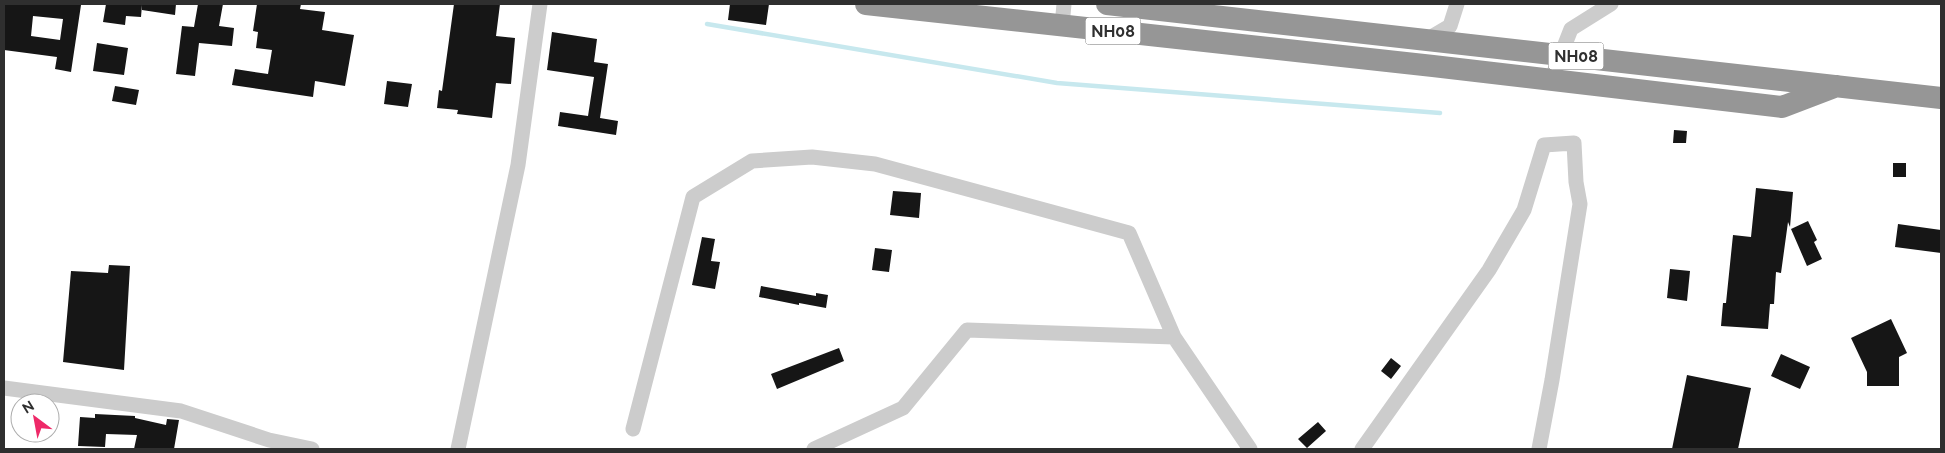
<svg xmlns="http://www.w3.org/2000/svg" width="1945" height="453" font-family="Raleway,sans-serif">
	<style>
		.lines { fill: none; stroke-linecap: round; stroke-linejoin: round }
		.stream { stroke: #c7e8ee; stroke-width: 4.5 }
		.building { fill: #161616; fill-rule: evenodd }
		.minor { stroke: #ccc; stroke-width: 15 }
		.highway { stroke: #969696; stroke-width: 22 }
		.labels { text-anchor: middle; dominant-baseline: central; stroke-width: 5; stroke-linejoin: round; paint-order: stroke }
		.shield { fill: #fff; stroke: #6d6d6d; stroke-width: 1 }
		.shield-label { font-size: 16px; font-weight: bold; fill: #2f2f2f }
	</style>
	<rect width="100%" height="100%" fill="#fff"/>
	<g class="lines">
		<!-- stream -->
		<path class="stream" d="M707 24 1057 83 1440 113"/>
	</g>
	<!-- building -->
	<path class="building" d="M4 4H69L81 5 71 72 55 69 57 57 4 50ZM33 16 63 19 60 40 31 36Z
		M106 4H176L175 15 142 10V5L141 17 126 16 125 25 103 22Z
		M198 4H223L219 26 234 28 232 46 199 43 195 76 176 74 182 26 194 27Z
		M257 4H301L300 9 325 12 322 30 354 35 345 86 315 81 313 97 232 85 235 69 268 74 272 50 256 48 258 32 253 31Z
		M454 4H500L496 36 515 38 511 84 496 83 492 118 457 114 458 110 437 108 439 90 442 91Z
		M730 4H769L766 25 728 20Z
		M552 32 597 39 594 62 608 64 600 118 618 121 616 135 558 126 560 112 588 116 594 77 547 70Z
		M97 43 128 48 124 75 93 71Z
		M387 81 412 84 408 107 384 104Z
		M115 86 139 90 136 105 112 101Z
		M1674 130 1687 131 1686 143H1673Z
		M1893 163H1906V177H1893Z
		M1756 188 1793 192 1790 227 1788 222 1781 273 1776 272 1774 304H1770L1768 329 1721 326 1723 303H1726L1733 235 1751 237Z
		M893 191 921 193 919 218 890 215Z
		M1808 221 1817 240 1814 242 1822 259 1807 266 1791 229Z
		M1898 224 1941 230V253L1895 247Z
		M702 237 715 239 711 261 720 262 715 289 692 285Z
		M875 248 892 250 889 272 872 270Z
		M109 265 130 266 124 370 63 362 71 271 108 273Z
		M1670 269 1690 271 1687 301 1667 298Z
		M761 286 816 296V293L828 295 826 308 799 303V305L759 297Z
		M1891 319 1907 353 1899 357V386H1867V372L1851 338Z
		M839 348 844 361 777 389 771 374Z
		M1781 354 1810 367 1800 389 1771 376Z
		M1391 358 1401 366 1391 379 1381 371Z
		M1687 375 1751 388 1738 449H1672Z
		M95 414 135 416V418L166 425 167 419 179 420 174 449H134L137 435 106 434 105 447 78 446 80 417 95 418Z
		M1318 422 1326 431 1307 448 1298 439Z"/>
	<g class="lines">
		<!-- minor -->
		<path class="minor" d="M1062 26 1064 4
			M1428 39 1450 26 1457 4
			M1551 80 1571 29 1611 4
			M4 388 181 411 269 440 312 449
			M633 429 693 197 752 161 812 157 875 164 1129 233 1174 337
			M458 449 518 165 540 4
			M814 449 903 408 967 330 1174 337 1250 449
			M1362 449 1489 270 1524 210 1544 145 1574 143 1576 182 1580 204 1552 380 1539 449"/>
		<!-- highway -->
		<path class="highway" d="M866 4 1433 66 1782 107 1837 86
			M1107 4 1941 98"/>
	</g>
	<g class="labels">
		<!-- shield labels -->
		<g class="shield">
			<rect x="1085.5" y="17.5" width="55" height="27" rx="4"/>
			<rect x="1548.5" y="42.5" width="55" height="27" rx="4"/>
		</g>
		<g class="shield-label">
			<text x="1113" y="31">NH08</text>
			<text x="1576" y="56">NH08</text>
		</g>
	</g>
	<!-- border -->
	<rect width="1945" height="453" fill="none" stroke="#2f2f2f" stroke-width="10"/>
	<!-- north arrow -->
	<g transform="translate(35 418) rotate(328)"><circle r="24" fill="#ffffff" stroke="#acacac"/>
	<path d="M0-4L9 19L0 12L-9 19Z" fill="#ee2968"/>
	<text y="-8" font-size="14" font-weight="bold" text-anchor="middle" fill="#2f2f2f">N</text>
	</g>
</svg>
